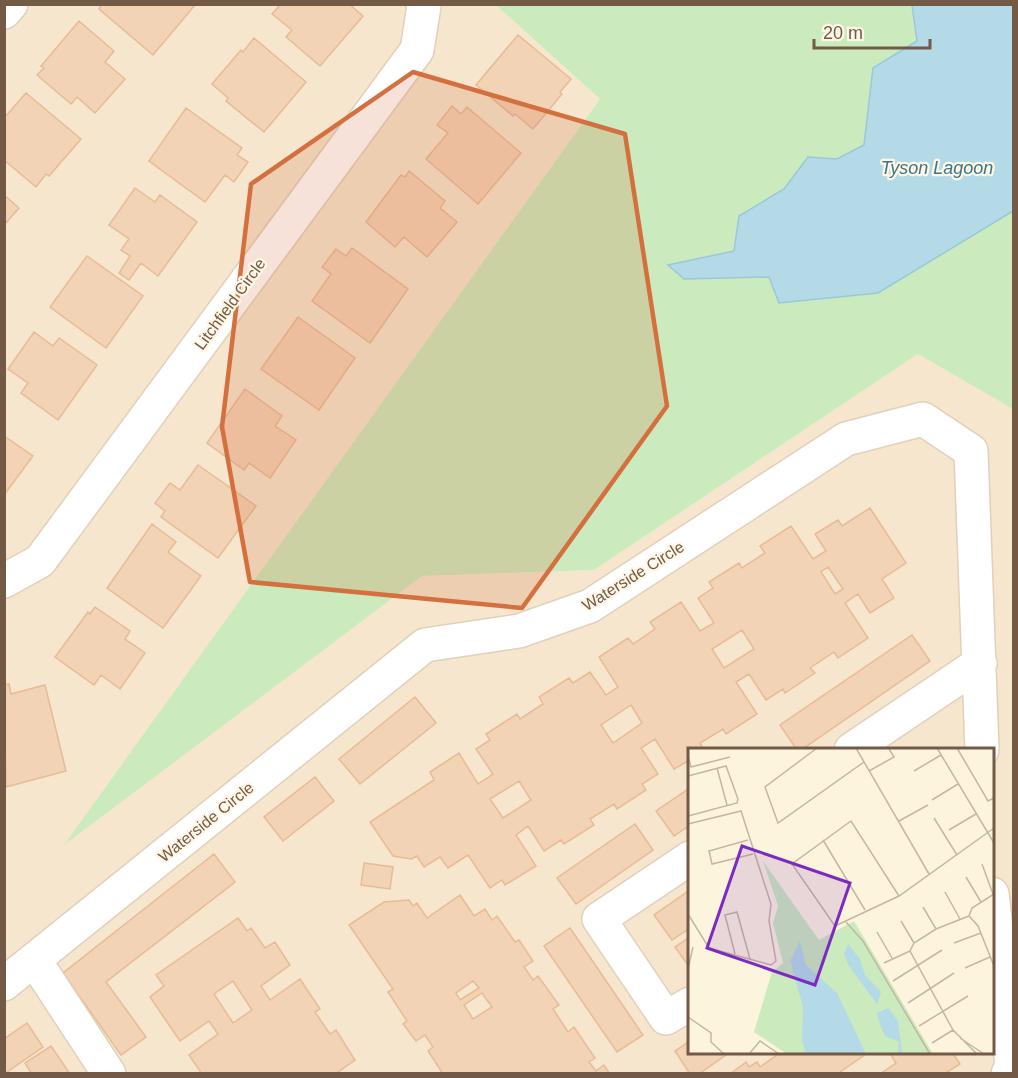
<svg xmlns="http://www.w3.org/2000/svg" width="1018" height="1078" font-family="Arial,sans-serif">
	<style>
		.residential { fill: #f5e6cd; fill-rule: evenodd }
		.green { fill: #cbeabd }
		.water { fill: #b3dae6; stroke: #99c9d8; stroke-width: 1.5 }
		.building { fill: #f3d3b5; stroke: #e6bb95; stroke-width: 1.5; fill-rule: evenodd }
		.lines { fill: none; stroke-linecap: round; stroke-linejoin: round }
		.minor-casing { stroke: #e1d0ba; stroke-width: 36 }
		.minor { stroke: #fff; stroke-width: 33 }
		.marked { fill: #d47040; fill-opacity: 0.2; stroke: #d47040; stroke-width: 4.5; stroke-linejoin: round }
		.labels { text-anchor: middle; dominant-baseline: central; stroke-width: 4.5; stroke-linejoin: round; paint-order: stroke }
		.street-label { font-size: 16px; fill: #735a46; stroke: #fff7e5 }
		.water-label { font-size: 18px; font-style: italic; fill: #3f7588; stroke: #fff7e5 }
		.inset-road { fill: none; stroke: #c6b6a1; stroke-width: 1.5 }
		.view { fill: #7b2cbf; fill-opacity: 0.15; stroke: #7b2cbf; stroke-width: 3 }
		.inset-edge { fill: none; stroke: #735a46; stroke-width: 3 }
	</style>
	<rect width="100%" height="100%" fill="#fdf4de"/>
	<!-- residential -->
	<path class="residential" d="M5 5H496L600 99 65 844 422 576 594 570 918 354 1013 409V1073L5 1074ZM690 750H992V1052H690Z"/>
	<!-- green -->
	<path class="green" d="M496 5H1013V409L918 354 594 570 422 576 64 845 600 99Z"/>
	<!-- water -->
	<path class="water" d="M912 5H1013V211L878 293 779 303 769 277 684 279 668 265 734 251 739 216 784 189 808 157 837 159 864 145 873 68 917 41Z"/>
	<!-- building -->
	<path class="building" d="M102 4H194L195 5 153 55 99 9Z
		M281 4H349L363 16 320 66 286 37 292 30 272 14Z
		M79 21 114 51 105 62 125 79 95 113 77 97 71 104 37 75 44 68 41 66Z
		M518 35 571 79 560 92 562 94 533 129 515 114 513 116 476 85Z
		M254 38 306 82 264 132 226 101 228 98 212 84 241 50 243 52Z
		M26 93 81 139 49 176 46 174 36 187 4 160V118Z
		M452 106 461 114 467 107 521 153 478 204 426 159 448 133 437 125Z
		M186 108 242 148 237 155 248 162 234 182 225 175 205 202 149 161Z
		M409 171 445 201 440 208 457 222 427 257 404 237 395 247 366 222 401 175 405 177Z
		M135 188 155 202 160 195 197 222 158 276 141 263 129 280 119 273 130 256 121 250 129 239 109 225Z
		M4 195 19 208 4 225Z
		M352 248 408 289 370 343 312 301 331 274 322 267 336 249 346 256Z
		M87 256 143 296 106 348 50 307Z
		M298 317 355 358 319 410 261 369Z
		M34 332 53 346 59 338 97 365 58 420 21 393 28 383 8 369Z
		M245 389 282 416 275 426 296 440 270 478 249 463 244 470 207 443Z
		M4 436 33 456 4 495Z
		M198 465 256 506 218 558 161 517 165 511 155 503 170 483 180 490Z
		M870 508 906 563 882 579 894 598 870 613 858 594 845 603 868 638 838 658 834 652 810 668 815 673 785 693 783 689 766 700 749 674 736 682 757 714 726 734 723 729 700 743 704 750H690V760L674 769 655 739 641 748 658 774 642 784 646 790 617 809 614 804 590 819 594 825 564 844 561 840 544 851 528 826 516 835 536 866 505 885 502 880 490 888 468 855 448 868 440 857 424 867 417 856 411 859 393 856 370 822 434 780 430 772 459 753 478 784 493 774 476 749 490 740 486 734 517 714 520 719 543 704 539 697 569 678 573 683 590 672 606 695 618 687 599 657 628 638 633 644 655 629 650 622 681 602 700 631 714 623 698 598 713 588 709 582 739 563 742 568 765 553 760 546 791 526 813 559 826 551 815 534 838 520 842 526ZM828 567 843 589 835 594 821 572ZM742 630 754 649 724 668 712 649ZM631 705 642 723 613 743 601 725ZM519 781 531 800 503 818 490 799Z
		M152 524 176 542 168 552 201 576 163 628 107 588Z
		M95 607 130 631 125 639 145 653 120 689 101 675 94 685 55 657 88 612 90 614Z
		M912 635 930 661 801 750H797L780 725Z
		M9 684 11 694 45 685 66 771 6 787 4 685Z
		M415 697 436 723 360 784 339 759Z
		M315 777 334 801 283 841 264 817Z
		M690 788V825L674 836 656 811Z
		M635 824 653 850 576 904 557 878Z
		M214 854 235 882 106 982 146 1037 121 1055 63 973Z
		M364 863 393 867 390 889 361 885Z
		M690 890V928L672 940 654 915Z
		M460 895 474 916 485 909 492 920 497 916 515 942 519 940 533 961 524 967 533 980 538 976 559 1005 553 1009 568 1032 574 1027 595 1058 589 1062 596 1071 604 1065 610 1074H443L428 1051 433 1047 425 1035 416 1041 403 1024 407 1021 388 992 393 989 349 925 384 902 409 900 413 906 417 903 427 918ZM473 981 479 988 460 1000 456 993ZM482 993 492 1007 473 1019 464 1005Z
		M238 918 247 931 251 928 265 948 275 942 290 965 261 986 270 1000 300 979 320 1009 315 1012 330 1034 336 1030 355 1060 335 1074H202L189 1055 218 1034 209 1021 180 1041 150 997 164 986 156 975ZM233 981 252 1010 233 1023 214 994Z
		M570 928 643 1035 617 1052 544 946Z
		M690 937V968L675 947Z
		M27 1023 43 1047 4 1074V1039Z
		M690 1041V1052H730L699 1074H690L675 1051Z
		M51 1046 70 1074H32L25 1063Z
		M781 1052H869L840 1072 841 1074H730L746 1062 749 1067 757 1062 760 1067Z
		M889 1052H952L960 1064 947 1072 948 1074H880L896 1063Z"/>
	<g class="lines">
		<defs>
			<path id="minor" d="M4 12 11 4
				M4 581 40 561 417 50 424 6 423 4
				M851 750 980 663
				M690 858 599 919 666 1018 690 1004
				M992 894 1012 1065 1008 1074
				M35 961 109 1074
				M4 984 425 645 519 631 590 606 846 439 923 419 971 451 982 750"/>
		</defs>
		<!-- minor casing -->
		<use href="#minor" class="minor-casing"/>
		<!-- minor -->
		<use href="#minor" class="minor"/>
	</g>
	<!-- marked area -->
	<path class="marked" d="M413 72 625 134 667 406 522 608 250 582 222 427 251 184Z"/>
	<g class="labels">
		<!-- street labels -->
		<g class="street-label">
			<text transform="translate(230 304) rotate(-54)">Litchfield Circle</text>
			<text transform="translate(633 576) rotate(-32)">Waterside Circle</text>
			<text transform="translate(206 822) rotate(-39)">Waterside Circle</text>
		</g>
		<!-- water labels -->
		<g class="water-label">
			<text x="937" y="168">Tyson Lagoon</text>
		</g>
	</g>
	<!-- overview -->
	<g transform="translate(688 748)">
		<rect width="306" height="306" fill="#fdf4de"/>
		<path d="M75 113 131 192 166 173 245 306H99L66 284 84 224 95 215 85 175 90 158Z" fill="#cbeabd"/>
		<path d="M112 193 118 217 149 245 178 306H118L114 292 115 259 102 213ZM160 196 172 211 177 227 193 244 189 256 161 218 156 206ZM200 260 210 273 214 306H210L211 294 197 288 192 276 189 265Z" fill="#b3dae6"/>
		<path class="inset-road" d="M129 0 77 39 90 75 176 14M168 0 241 126M249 0 306 95M269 0 300 53 306 50M0 8 3 19 42 9M29 20 39 57M181 23 206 9 201 1M226 23 253 7M0 28 38 18 50 51 49 55 0 68M244 52 270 36M246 70 269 107M211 73 240 57M0 76 53 63 83 156 81 173 88 213 83 217 21 200 0 166M261 82 288 66M60 92 21 103 24 116 65 106M135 92 177 162M294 116 305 146M278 129 293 154M257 144 272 171M211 148 163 73 104 116 147 178 211 148 306 80M235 159 248 181M281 168 284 160 306 146M213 173 226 195M158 174 175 193 242 306M189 184 204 210M266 195 293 185M47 206 37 167 49 164 62 211M196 215 222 203M277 220 302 209M0 221 5 199M205 233 254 202M220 255 266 225M0 269 23 285V294L36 306M231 278 280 248M272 290 296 306M244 295 265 282M61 306 72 293 91 306M289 306 265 282 222 203 226 195 248 181 281 168 290 178 306 218"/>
		<path class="view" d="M54 98 162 135 127 237 19 200Z"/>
		<rect width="306" height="306" class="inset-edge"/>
	</g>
	<!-- border -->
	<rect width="1018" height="1078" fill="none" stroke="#735a46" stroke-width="12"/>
	<!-- scale -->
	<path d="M814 39v9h116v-9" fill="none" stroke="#735a46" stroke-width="3"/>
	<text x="823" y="39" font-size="18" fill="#735a46" stroke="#fff7e5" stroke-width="4.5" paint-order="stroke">20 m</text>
</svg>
